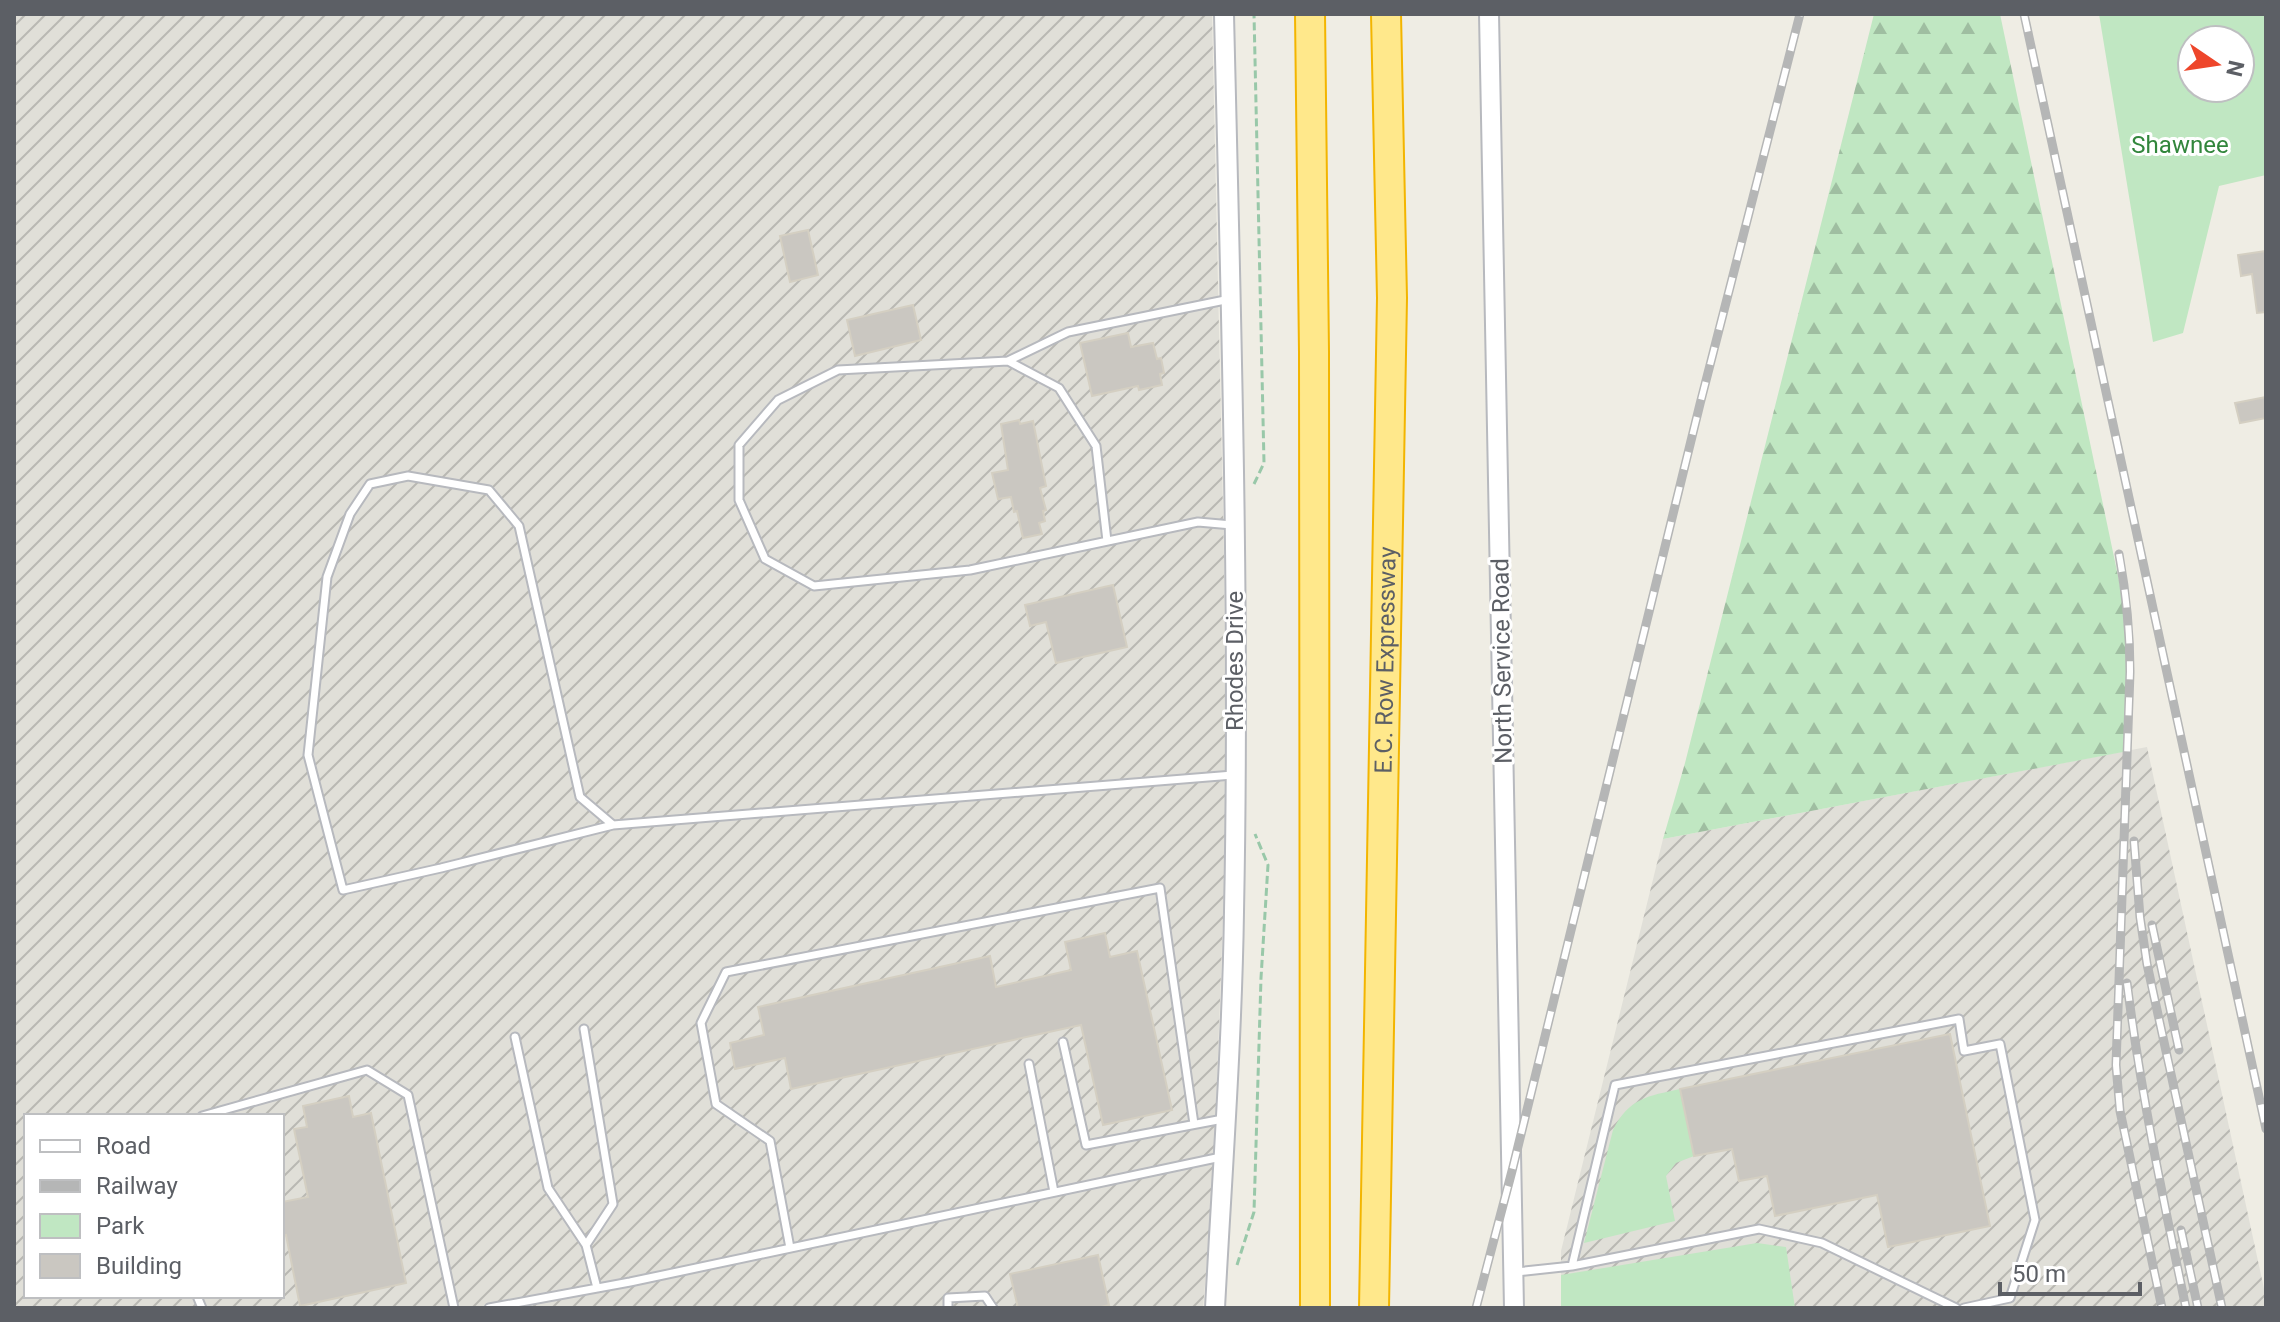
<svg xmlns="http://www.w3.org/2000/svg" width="2280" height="1322" font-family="Roboto,sans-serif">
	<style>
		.industrial { fill: url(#industrial-furrows); fill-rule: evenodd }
		.green { fill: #c0e7c2; fill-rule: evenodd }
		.forest { fill: url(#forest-firs) }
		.building { fill: #cac7c1; stroke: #d4cfc2; stroke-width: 2 }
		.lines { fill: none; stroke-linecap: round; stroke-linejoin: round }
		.service-casing { stroke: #b7b9be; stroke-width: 11 }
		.tertiary-casing { stroke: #b7b9be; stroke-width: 22 }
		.motorway-casing { stroke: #f3b500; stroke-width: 32 }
		.path { stroke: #99c8a9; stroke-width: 3; stroke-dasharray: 8 4; stroke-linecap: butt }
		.service { stroke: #fff; stroke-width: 7 }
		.tertiary { stroke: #fff; stroke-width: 18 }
		.motorway { stroke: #ffe88b; stroke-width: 28 }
		.rail-casing { stroke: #b5b6b6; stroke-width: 9 }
		.rail { stroke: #fff; stroke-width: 6; stroke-dasharray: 18; stroke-linecap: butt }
		.labels { text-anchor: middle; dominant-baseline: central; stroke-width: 6; stroke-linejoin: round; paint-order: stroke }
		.park-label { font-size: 24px; fill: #32863c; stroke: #fff }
		.street-label { font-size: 24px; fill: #5c5f65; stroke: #fff }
	</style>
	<defs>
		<pattern id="industrial-furrows" width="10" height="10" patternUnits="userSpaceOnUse" patternTransform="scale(2)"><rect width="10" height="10" fill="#e0dfd8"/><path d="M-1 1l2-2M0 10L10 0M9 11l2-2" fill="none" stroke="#b9b8b3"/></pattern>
		<pattern id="forest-firs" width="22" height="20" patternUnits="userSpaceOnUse" patternTransform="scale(2)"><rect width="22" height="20" fill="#c0e7c2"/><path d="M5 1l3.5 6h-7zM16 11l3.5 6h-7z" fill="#9fbea1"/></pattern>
	</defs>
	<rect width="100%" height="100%" fill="#efede4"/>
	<!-- industrial -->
	<path class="industrial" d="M14 14H1212L1224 555 1226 837 1213 1190 1203 1308H14ZM26 1116H282V1296H26Z
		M2147 747 2266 1298V1308H1561V1251L1663 839Z"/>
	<!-- green -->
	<path class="green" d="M2099 14H2266V175L2219 186 2183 333 2153 342ZM2192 40H2240V88H2192Z
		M1680 1089 1694 1156 1676 1163 1666 1176 1675 1221 1584 1243 1613 1130C1629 1098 1648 1096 1680 1089Z
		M1757 1243 1786 1247 1795 1308H1561V1275Z"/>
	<!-- forest -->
	<path class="forest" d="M1874 14H2000L2122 595 2129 646 2123 752 1663 839 1685 763Z"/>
	<!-- building -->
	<path class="building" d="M808 230 818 275 790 282 780 236Z
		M2266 251V312L2257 313 2252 274 2241 276 2238 255Z
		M913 305 921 340 855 356 847 320Z
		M1128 333 1131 347 1153 343 1157 359 1161 358 1164 373 1160 374 1162 385 1139 390 1138 386 1092 396 1080 343Z
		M2266 397V418L2240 423 2235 403Z
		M1019 420 1020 424 1033 421 1046 486 1040 488 1046 510 1043 511 1045 521 1039 523 1042 534 1023 538 1017 511 1014 512 1011 497 998 499 992 473 1008 470 1001 424Z
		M1113 585 1127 647 1056 663 1046 622 1030 626 1025 605Z
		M1105 933 1110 957 1137 951 1172 1110 1103 1125 1081 1025 791 1089 785 1058 735 1069 730 1043 764 1035 758 1007 990 956 996 987 1071 970 1065 942Z
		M1950 1034 1990 1226 1888 1247 1877 1195 1775 1216 1767 1176 1739 1181 1732 1149 1694 1156 1680 1089Z
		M349 1096 353 1117 371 1113 406 1283 300 1306 286 1235 282 1236V1202L308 1197 294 1129 307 1127 303 1106Z
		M1098 1255 1109 1305 1097 1308H1018L1010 1274Z"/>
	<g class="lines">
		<defs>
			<path id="service" d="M1230 299 1068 332 1008 361 838 370 778 400 739 445V500L765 559 814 586 970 570 1198 522 1232 525
				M1008 361 1059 388 1096 446 1107 541
				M613 825 441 868 343 890 308 755 327 577 350 514 370 484 408 476 489 490 519 526 580 797 613 825 1233 775
				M584 1029 613 1204 586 1245
				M515 1037 548 1188 586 1245 597 1288
				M1063 1042 1086 1145 1223 1119
				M1029 1064 1054 1192
				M202 1116 367 1070 408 1095 454 1308
				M790 1248 770 1141 716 1104 701 1023 726 972 1160 888 1194 1124
				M1572 1266 1615 1085 1959 1019 1964 1051 2000 1044 2035 1220 2010 1298 1964 1308
				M1516 1272 1572 1266 1759 1229 1822 1243 1956 1308
				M197 1296 202 1308
				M489 1308 630 1282 1221 1157
				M948 1308V1298L985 1296 993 1308"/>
			<path id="tertiary" d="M1489 14 1514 1308
				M1215 1308C1222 1176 1232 1044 1234 912 1240 613 1231 313 1224 14"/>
			<g id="motorway">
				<path d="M1310 14 1314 352 1315 1308"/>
				<path id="s1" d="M1374 1308 1392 298 1386 14"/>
			</g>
		</defs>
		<!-- service casing -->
		<use href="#service" class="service-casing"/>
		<!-- tertiary casing -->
		<use href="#tertiary" class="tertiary-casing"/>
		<!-- motorway casing -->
		<use href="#motorway" class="motorway-casing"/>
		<!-- path -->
		<path class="path" d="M1254 484 1264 463 1254 14
			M1237 1265 1254 1212 1261 978 1268 865 1255 834"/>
		<!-- service -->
		<use href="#service" class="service"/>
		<!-- tertiary -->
		<use href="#tertiary" class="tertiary"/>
		<!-- motorway -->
		<use href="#motorway" class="motorway"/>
		<defs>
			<path id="rail" d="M2024 14 2266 1129
				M2119 554C2126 593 2130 632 2130 672L2116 1065 2120 1111 2162 1308
				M2134 841 2140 917 2147 964 2222 1308
				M2152 925 2179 1050
				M2127 983C2141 1094 2163 1199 2186 1308
				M2181 1230 2198 1308
				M1476 1308 1512 1171 1700 404 1800 14"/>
		</defs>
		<!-- rail casing -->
		<use href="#rail" class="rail-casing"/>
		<!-- rail -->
		<use href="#rail" class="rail"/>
	</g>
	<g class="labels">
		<!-- park labels -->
		<g class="park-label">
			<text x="2180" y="145">Shawnee</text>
		</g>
		<!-- street labels -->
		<g class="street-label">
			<text transform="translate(1235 661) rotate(-90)">Rhodes Drive</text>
			<text stroke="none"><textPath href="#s1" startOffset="648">E.C. Row Expressway</textPath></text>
			<text transform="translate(1502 661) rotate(-91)">North Service Road</text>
		</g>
	</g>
	<!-- border -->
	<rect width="2280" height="1322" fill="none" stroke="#5c5f65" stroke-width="32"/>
	<!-- legend -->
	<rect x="24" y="1114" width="260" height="184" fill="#ffffff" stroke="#bebfc1" stroke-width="2"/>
	<rect x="40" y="1140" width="40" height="12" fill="#ffffff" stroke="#bebfc1" stroke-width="2"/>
	<text x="96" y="1154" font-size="24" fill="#5c5f65">Road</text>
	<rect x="40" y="1180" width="40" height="12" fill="#b5b6b6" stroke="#bebfc1" stroke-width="2"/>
	<text x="96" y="1194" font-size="24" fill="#5c5f65">Railway</text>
	<rect x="40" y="1214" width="40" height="24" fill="#c0e7c2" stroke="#bebfc1" stroke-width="2"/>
	<text x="96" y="1234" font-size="24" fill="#5c5f65">Park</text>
	<rect x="40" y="1254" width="40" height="24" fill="#cac7c1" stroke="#bebfc1" stroke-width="2"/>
	<text x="96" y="1274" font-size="24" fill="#5c5f65">Building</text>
	<!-- north arrow -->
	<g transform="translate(2216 64) rotate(103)"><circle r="38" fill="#ffffff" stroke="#bebfc1" stroke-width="2"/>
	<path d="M0-6L14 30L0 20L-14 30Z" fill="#ee462b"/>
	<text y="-12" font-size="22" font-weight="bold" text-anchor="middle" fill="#5c5f65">N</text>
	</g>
	<!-- scale -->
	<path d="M2000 1282v12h140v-12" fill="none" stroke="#5c5f65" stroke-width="4"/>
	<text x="2012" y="1282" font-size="24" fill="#5c5f65" stroke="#ffffff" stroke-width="6" paint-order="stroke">50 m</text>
</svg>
